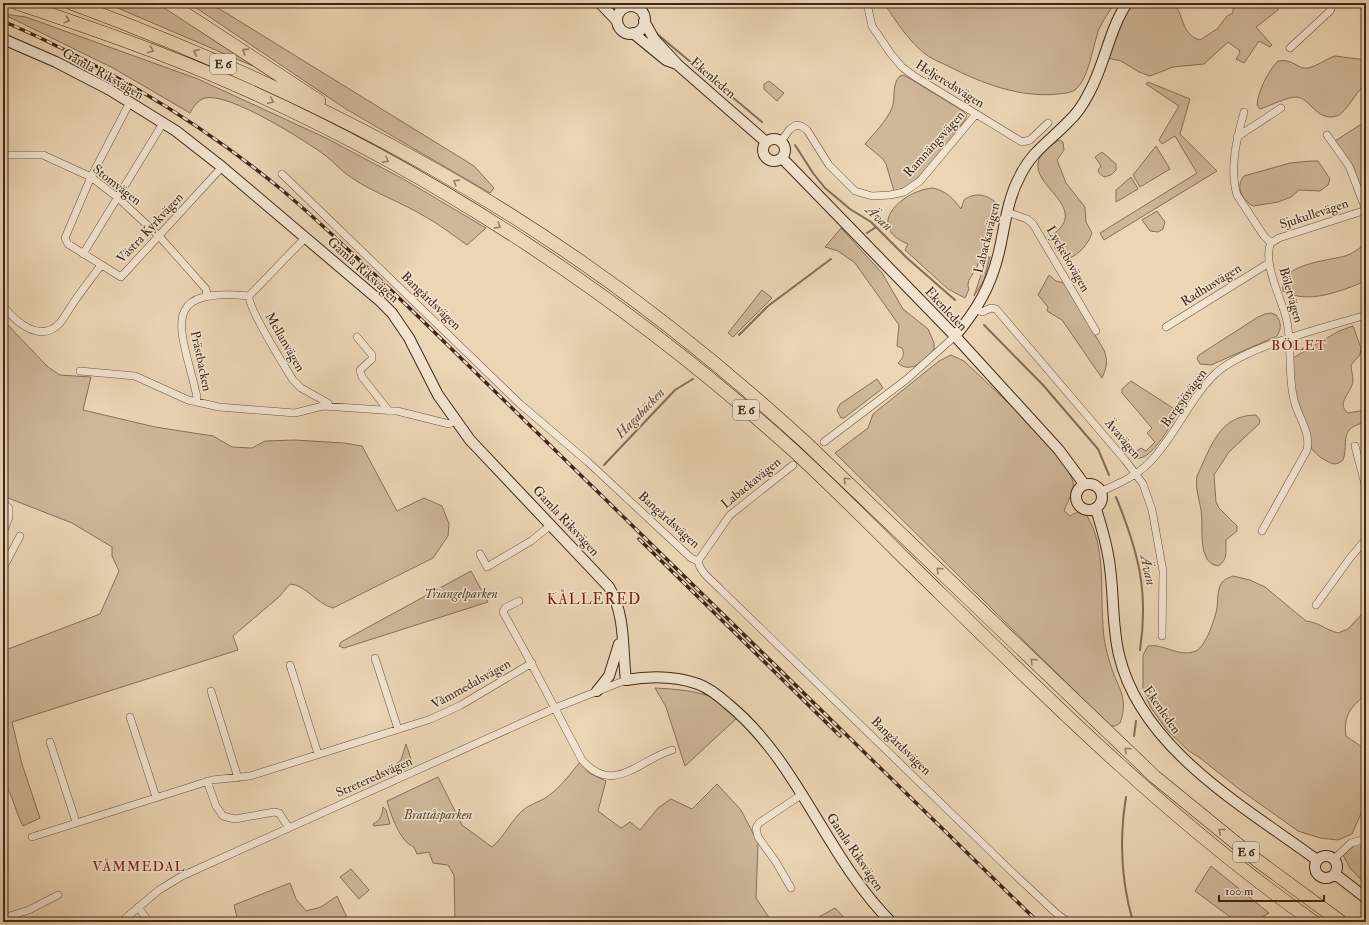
<svg xmlns="http://www.w3.org/2000/svg" width="1369" height="925" font-family="'IM FELL Double Pica',serif">
	<style>
		.green { fill: #ceb79a; stroke: #886f5a }
		.lines { fill: none; stroke-linecap: round; stroke-linejoin: round }
		.stream { stroke: #846c57; stroke-width: 2 }
		.street-casing { stroke: #6c5240; stroke-width: 8 }
		.secondary-casing { stroke: #412719; stroke-width: 12 }
		.highway-casing { stroke: #412719; stroke-width: 14 }
		.street { stroke: #f2e4cf; stroke-width: 7 }
		.secondary { stroke: #f2e4cf; stroke-width: 10 }
		.highway { stroke: #ebd5b5; stroke-width: 13 }
		.rail-casing { stroke: #412719; stroke-width: 3.5 }
		.rail { stroke: #f2e4cf; stroke-width: 2; stroke-dasharray: 6; stroke-linecap: butt }
		.oneway { stroke: #967e67 }
		.labels { text-anchor: middle; dominant-baseline: central; stroke-width: 3; stroke-linejoin: round; paint-order: stroke }
		.shield { fill: #f2e4cf; stroke: #766050; stroke-width: 1 }
		.shield-label { font-size: 12px; font-weight: bold; fill: #412719 }
		.street-label { font-size: 13px; fill: #412719; stroke: #f2e4cf }
		.park-label { font-size: 13px; font-style: italic; fill: #5d4433; stroke: #f2e4cf }
		.water-label { font-size: 14px; font-style: italic; fill: #634a38; stroke: #f2e4cf }
		.neighbourhood-label { font-size: 14px; letter-spacing: 1px; fill: #7a1f14; stroke: #f2e4cf }
		.quarter-label { font-size: 15px; letter-spacing: 1px; fill: #7a1f14; stroke: #f2e4cf }
	</style>
	<rect width="100%" height="100%" fill="#ebd5b5"/>
	<filter id="stains"><feTurbulence type="fractalNoise" baseFrequency=".005" numOctaves="4"/><feColorMatrix values="0 0 0 0 .2 0 0 0 0 .09 0 0 0 0 .02 0 0 0 .5 -.17"/></filter>
	<radialGradient id="worn" r=".72"><stop offset=".6" stop-color="#630" stop-opacity="0"/><stop offset="1" stop-color="#630" stop-opacity=".3"/></radialGradient>
	<!-- green -->
	<path class="green" d="M106 3H158L255 62 253 66Z
		M189 3H210L474 166 494 188 490 193 346 109Z
		M842 3H861L857 7 847 8Z
		M884 3 1088 4 1115 3C1109 12 1103 20 1099 29 1093 45 1089 78 1076 89 1072 93 1065 93 1059 94 1020 98 983 84 948 66 940 62 931 59 924 53 908 40 895 20 884 3Z
		M1133 3H1157L1158 7 1161 3H1173C1185 15 1180 34 1200 40L1217 29 1227 16 1233 13V9L1240 3 1278 4V10L1256 27 1272 45 1270 47 1259 41 1244 63 1236 59 1240 53 1239 50 1228 42 1204 64 1173 67 1150 76 1139 72 1121 61 1108 58 1122 20Z
		M3 14 26 17 198 79 326 138 405 180 486 228 467 245C453 235 439 224 424 216 401 202 374 193 352 178 342 172 335 163 326 156 306 141 229 92 205 98 198 100 193 107 190 113L113 68Z
		M1335 56 1366 60V84C1356 91 1347 112 1337 116 1316 122 1311 98 1296 97 1288 97 1271 105 1263 108L1260 109 1257 105C1258 91 1268 71 1278 61 1293 58 1298 70 1308 68 1317 66 1326 59 1335 56Z
		M904 75 963 111 967 115 965 120C950 139 918 189 894 191L886 164 883 159 865 144C874 133 886 122 892 108 896 97 891 85 900 76Z
		M769 81 784 93 777 101 764 89V84Z
		M1148 82 1190 99 1180 134 1217 171 1104 240 1100 233 1197 173 1175 136 1162 144 1159 140 1179 106 1146 84Z
		M1366 121V176L1361 180 1366 188V202L1335 141Z
		M1059 140 1063 142 1064 150 1057 160 1066 183 1085 207 1086 222 1092 233C1088 245 1077 257 1064 260L1055 248 1053 236C1056 231 1064 226 1065 219 1070 192 1006 172 1059 140Z
		M1156 146 1170 169 1140 187 1133 175Z
		M1102 152 1116 164V170L1111 175 1104 177 1099 173 1098 170 1101 166 1095 157Z
		M1311 161H1318L1330 179 1328 185 1320 191 1299 190 1291 197 1278 202 1253 206C1242 200 1235 186 1244 176L1290 163Z
		M1131 177 1138 189 1116 202V190Z
		M933 188C946 191 954 199 961 209L964 200C974 192 987 194 996 203 990 224 985 246 977 267 974 274 965 281 969 289L965 298 948 289 905 250 908 244C863 226 903 190 933 188Z
		M1157 211 1165 222 1163 229 1158 232 1150 231 1142 220Z
		M841 228 882 273 903 309 928 329 934 343V349C927 359 911 375 898 363 903 358 905 355 902 348L897 346 899 325 855 263 838 251 825 247Z
		M1366 243V281C1341 291 1308 305 1283 291 1277 264 1327 261 1345 256 1352 254 1360 248 1366 243Z
		M987 257H990L984 280 974 296Z
		M1049 275 1056 281 1064 283 1104 350C1108 361 1107 367 1102 378L1062 320 1047 311 1048 307 1038 295Z
		M762 290 772 298 733 337 728 333Z
		M1271 313 1276 315C1281 322 1282 328 1277 336L1211 365 1200 364 1197 358 1199 355 1258 317 1265 314Z
		M3 320 48 367 60 375 91 377 83 410 155 427 213 436 232 447 252 448 265 441 294 440 344 443 362 446 397 511 424 498 442 506 449 524 448 536 433 558 333 608C315 603 306 585 290 584L280 596 233 636 238 650 12 722 22 764 40 818 23 826C15 811 12 793 3 779V651L100 614 119 571 112 556V547L72 523 3 496Z
		M1353 326 1361 348 1360 355 1351 365C1351 370 1353 375 1353 381 1352 393 1335 403 1348 413L1366 410V425L1363 423C1338 429 1349 443 1343 460 1337 465 1333 465 1327 461 1295 447 1295 392 1291 362L1293 358 1339 331Z
		M951 355 964 361C987 383 1068 456 1073 482 1075 491 1067 502 1064 511L1070 516C1077 511 1080 512 1087 516 1106 547 1100 589 1103 624 1103 637 1106 650 1110 663 1116 686 1130 697 1120 723L1115 726H1110L835 453 868 428 873 414 939 361Z
		M877 379 883 388 844 418H841L837 410 840 404Z
		M1131 381 1179 412C1171 423 1150 466 1133 457V454L1141 448 1146 451 1155 442 1147 433 1152 428 1122 393V389Z
		M1256 415 1260 420 1259 424 1229 452 1214 475 1216 502 1219 508 1237 526V531L1226 540C1225 551 1229 559 1218 566 1213 565 1209 563 1206 557 1200 545 1203 524 1201 510 1199 498 1195 488 1197 476 1211 447 1219 415 1256 415Z
		M471 571 488 602 344 648 339 646 341 642Z
		M1233 576 1250 580 1265 587 1306 621C1318 622 1326 630 1338 633L1348 629 1366 610V695C1351 706 1343 716 1346 736L1366 750V802L1352 834 1338 840 1320 838 1298 831 1239 789 1200 758 1189 751 1167 730 1151 708 1143 690V655L1148 646C1163 643 1179 658 1196 651 1206 646 1215 619 1217 608 1218 601 1217 591 1221 584 1224 579 1228 578 1233 576Z
		M655 688C672 689 690 690 706 695 717 699 727 710 737 718L685 766 666 707Z
		M406 744 413 765 398 772 396 764 401 760Z
		M580 762 589 773 606 781 598 811 621 828 630 822 640 830 658 808 671 799 692 809 717 784 741 810 758 843 756 898 772 922H455L454 875 448 865 433 863 429 852 417 854 414 847C400 842 391 815 387 801L438 777 462 825 492 847C504 837 509 824 520 813 528 804 539 803 548 796 561 787 570 774 580 762Z
		M383 807 386 810 390 824 374 826 373 824C381 820 382 815 383 807Z
		M1366 843V885L1350 868 1343 855 1355 845Z
		M1211 866 1269 913 1253 922H1237L1195 891Z
		M351 869 369 890 359 899 340 877Z
		M290 883 296 899 306 911 321 907 337 896 349 922H238L234 905Z
		M835 908 848 922H810Z"/>
	<g class="lines">
		<!-- stream -->
		<path class="stream" d="M656 33 762 122
			M795 145 813 173 825 188 850 209 871 222 907 258 955 300
			M867 233 876 227
			M984 325 1043 385 1098 449 1109 475
			M739 335 768 306 831 259
			M604 465 675 390 693 379
			M1116 497C1138 551 1149 591 1140 650
			M1134 736 1136 721
			M1126 797C1119 840 1121 881 1133 922"/>
		<defs>
			<path id="street" d="M867 3 872 26 891 54 902 67 914 76 1022 142 1030 140 1048 123
				M1290 48 1330 11 1333 3
				M130 102 91 177 65 238 68 244 121 277 222 167
				M1244 112C1237 138 1229 168 1237 195L1264 236 1271 243C1262 261 1281 299 1286 317 1293 345 1287 373 1294 400 1298 417 1311 432 1307 450L1262 531
				M1327 135 1349 166 1366 210
				M1237 137 1281 108
				M781 141 790 129 796 125 801 126 807 130 829 165 855 191 872 196 890 195 904 192 920 181 976 114
				M3 155H43L91 177 117 197 159 236 206 289 207 295
				M282 174 520 404 588 462 691 558 698 561
				M1007 212 1027 219 1033 224 1096 331
				M1271 243 1279 238 1366 210
				M83 254 163 123
				M249 296C248 308 285 367 293 380L301 388 328 403 329 406
				M3 306C16 322 40 344 60 323 64 318 68 311 72 305 81 291 92 278 101 265
				M977 310 982 312 991 308 996 309 1125 460 1143 484 1152 510 1163 571 1162 636
				M1166 327 1269 263
				M357 337 372 355V359L360 370 362 377 389 411
				M80 371 135 376 188 400 219 407 295 413 323 406 397 411 449 424 455 421
				M196 402 197 397C183 333 154 286 249 296L306 237
				M824 442 907 379 955 336
				M1355 446 1366 488
				M1102 491C1118 484 1136 476 1149 463 1175 437 1189 399 1216 373 1248 345 1324 328 1366 315
				M3 503 9 508V517L3 533
				M480 554 487 567 531 541 551 525
				M698 561C700 573 714 582 721 590L1011 871 1056 913 1068 922
				M698 561 730 515 793 465
				M3 568 20 536
				M519 601 505 608 503 612 530 661 582 760C613 796 639 760 672 750
				M1316 605 1350 558 1366 539
				M375 658 398 729
				M290 665 318 754
				M211 691 238 778
				M130 717 156 797
				M50 742 76 822
				M207 781 216 806 223 816 235 819 274 812 279 813 289 828
				M32 837 212 780 250 776 431 719 461 705 532 663
				M1334 859 1351 843 1366 839
				M791 888 776 862 758 837 756 828 759 823 801 795
				M138 907 149 922
				M3 918 29 910 58 895
				M121 922 159 890 182 876 555 708 626 680"/>
			<path id="secondary" d="M600 3 617 21
				M614 3 628 6
				M617 20a14 14 0 1 1 28 0a14 14 0 1 1-28 0Z
				M644 21 654 39 678 65 766 142
				M633 33 666 60 677 64
				M3 39 56 62 110 90 176 131 222 167 380 301 392 313 409 338 438 395 470 440 609 587C626 615 622 649 626 680 649 676 675 676 698 684 709 688 719 696 728 704 799 762 826 857 891 922
				M763 150a11 11 0 1 1 22 0a11 11 0 1 1-22 0Z
				M782 158 955 336 1059 450 1084 484
				M955 336C977 310 991 286 999 252 1005 226 1007 200 1020 176 1032 151 1050 141 1068 122 1077 114 1084 103 1089 93 1105 64 1109 30 1127 3
				M1076 497a13 13 0 1 1 26 0a13 13 0 1 1-26 0Z
				M1096 509C1102 529 1108 547 1110 568 1114 597 1112 626 1119 655 1141 749 1245 807 1317 860
				M597 691 609 676 619 644
				M1315 867a11 11 0 1 1 22 0a11 11 0 1 1-22 0Z
				M1335 874 1366 898"/>
			<path id="highway" d="M17 3C91 28 164 53 236 85 440 175 629 302 794 451 832 486 868 522 904 558 1035 686 1164 817 1314 922
				M71 3C197 50 320 104 437 171 570 246 694 340 806 443L1155 777 1258 861 1341 922
				M169 3 319 101"/>
		</defs>
		<!-- street casing -->
		<use href="#street" class="street-casing"/>
		<!-- secondary casing -->
		<use href="#secondary" class="secondary-casing"/>
		<!-- highway casing -->
		<use href="#highway" class="highway-casing"/>
		<!-- street -->
		<use href="#street" class="street"/>
		<!-- secondary -->
		<use href="#secondary" class="secondary"/>
		<!-- highway -->
		<use href="#highway" class="highway"/>
		<defs>
			<path id="rail" d="M3 21C104 65 197 120 282 190 332 232 379 279 426 324L1038 922
				M639 539 840 736"/>
		</defs>
		<!-- rail casing -->
		<use href="#rail" class="rail-casing"/>
		<!-- rail -->
		<use href="#rail" class="rail"/>
	</g>
	<!-- one-way arrows -->
	<defs><path id="oneway-chevron" d="M-2-3.5L2.5 0L-2 3.5" fill="none" stroke-width="1.6" stroke-linecap="round" stroke-linejoin="round"/></defs>
	<g class="oneway">
		<use href="#oneway-chevron" transform="translate(67 20) rotate(18)"/>
		<use href="#oneway-chevron" transform="translate(151 50) rotate(22)"/>
		<use href="#oneway-chevron" transform="translate(245 51) rotate(-147)"/>
		<use href="#oneway-chevron" transform="translate(196 52) rotate(-156)"/>
		<use href="#oneway-chevron" transform="translate(271 101) rotate(25)"/>
		<use href="#oneway-chevron" transform="translate(386 160) rotate(29)"/>
		<use href="#oneway-chevron" transform="translate(456 182) rotate(-148)"/>
		<use href="#oneway-chevron" transform="translate(498 226) rotate(32)"/>
		<use href="#oneway-chevron" transform="translate(846 480) rotate(-137)"/>
		<use href="#oneway-chevron" transform="translate(939 570) rotate(-136)"/>
		<use href="#oneway-chevron" transform="translate(1033 661) rotate(-136)"/>
		<use href="#oneway-chevron" transform="translate(1127 750) rotate(-137)"/>
		<use href="#oneway-chevron" transform="translate(1221 831) rotate(-141)"/>
	</g>
	<g class="labels">
		<!-- shield labels -->
		<g class="shield">
			<rect x="210" y="54" width="26" height="20" rx="3"/>
			<rect x="733" y="400" width="26" height="20" rx="3"/>
			<rect x="1233" y="842" width="26" height="20" rx="3"/>
		</g>
		<g class="shield-label">
			<text x="223" y="64">E 6</text>
			<text x="746" y="410">E 6</text>
			<text x="1246" y="852">E 6</text>
		</g>
		<!-- street labels -->
		<g class="street-label">
			<text transform="translate(103 74) rotate(29)">Gamla Riksvägen</text>
			<text transform="translate(713 78) rotate(41)">Ekenleden</text>
			<text transform="translate(950 84) rotate(32)">Heljeredsvägen</text>
			<text transform="translate(934 144) rotate(-48)">Ramnängsvägen</text>
			<text transform="translate(117 185) rotate(38)">Stomvägen</text>
			<text transform="translate(1314 214) rotate(-18)">Sjukullevägen</text>
			<text transform="translate(150 228) rotate(-47)">Västra Kyrkvägen</text>
			<text transform="translate(987 238) rotate(-76)">Labackavägen</text>
			<text transform="translate(1068 259) rotate(60)">Lyckebovägen</text>
			<text transform="translate(363 270) rotate(42)">Gamla Riksvägen</text>
			<text transform="translate(1211 285) rotate(-32)">Radhusvägen</text>
			<text transform="translate(1291 295) rotate(74)">Böletvägen</text>
			<text transform="translate(431 301) rotate(44)">Bangårdsvägen</text>
			<text transform="translate(946 309) rotate(47)">Ekenleden</text>
			<text transform="translate(285 342) rotate(60)">Mellanvägen</text>
			<text transform="translate(201 361) rotate(78)">Prästbacken</text>
			<text transform="translate(1184 398) rotate(-54)">Bergsjövägen</text>
			<text transform="translate(1123 439) rotate(50)">Ävavägen</text>
			<text transform="translate(751 483) rotate(-39)">Labackavägen</text>
			<text transform="translate(669 520) rotate(42)">Bangårdsvägen</text>
			<text transform="translate(566 521) rotate(47)">Gamla Riksvägen</text>
			<text transform="translate(471 684) rotate(-29)">Våmmedalsvägen</text>
			<text transform="translate(1162 710) rotate(55)">Ekenleden</text>
			<text transform="translate(901 746) rotate(44)">Bangårdsvägen</text>
			<text transform="translate(374 777) rotate(-24)">Streteredsvägen</text>
			<text transform="translate(855 852) rotate(56)">Gamla Riksvägen</text>
		</g>
		<!-- park labels -->
		<g class="park-label">
			<text x="461" y="594">Triangelparken</text>
			<text x="438" y="815">Brattåsparken</text>
		</g>
		<!-- water labels -->
		<g class="water-label">
			<text transform="translate(879 218) rotate(42)">Ävan</text>
			<text transform="translate(640 413) rotate(-46)">Hagabäcken</text>
			<text transform="translate(1148 570) rotate(78)">Ävan</text>
		</g>
		<!-- neighbourhood labels -->
		<g class="neighbourhood-label">
			<text x="1299" y="345">BÖLET</text>
			<text x="139" y="866">VÅMMEDAL</text>
		</g>
		<!-- quarter labels -->
		<g class="quarter-label">
			<text x="594" y="599">KÅLLERED</text>
		</g>
	</g>
	<!-- margin -->
	<rect width="1369" height="925" fill="none" stroke="#ebd5b5" stroke-width="16"/>
	<rect x="4" y="4" width="1361" height="917" fill="none" stroke="#412719" stroke-width="2"/>
	<rect x="8" y="8" width="1353" height="909" fill="none" stroke="#412719"/>
	<!-- scale -->
	<path d="M1219 895v6h105v-6" fill="none" stroke="#412719" stroke-width="2"/>
	<text x="1225" y="895" font-size="12" fill="#412719" stroke="#f2e4cf" stroke-width="3" paint-order="stroke">100 m</text>
	<rect width="100%" height="100%" filter="url(#stains)"/>
	<rect width="100%" height="100%" fill="url(#worn)"/>
</svg>
